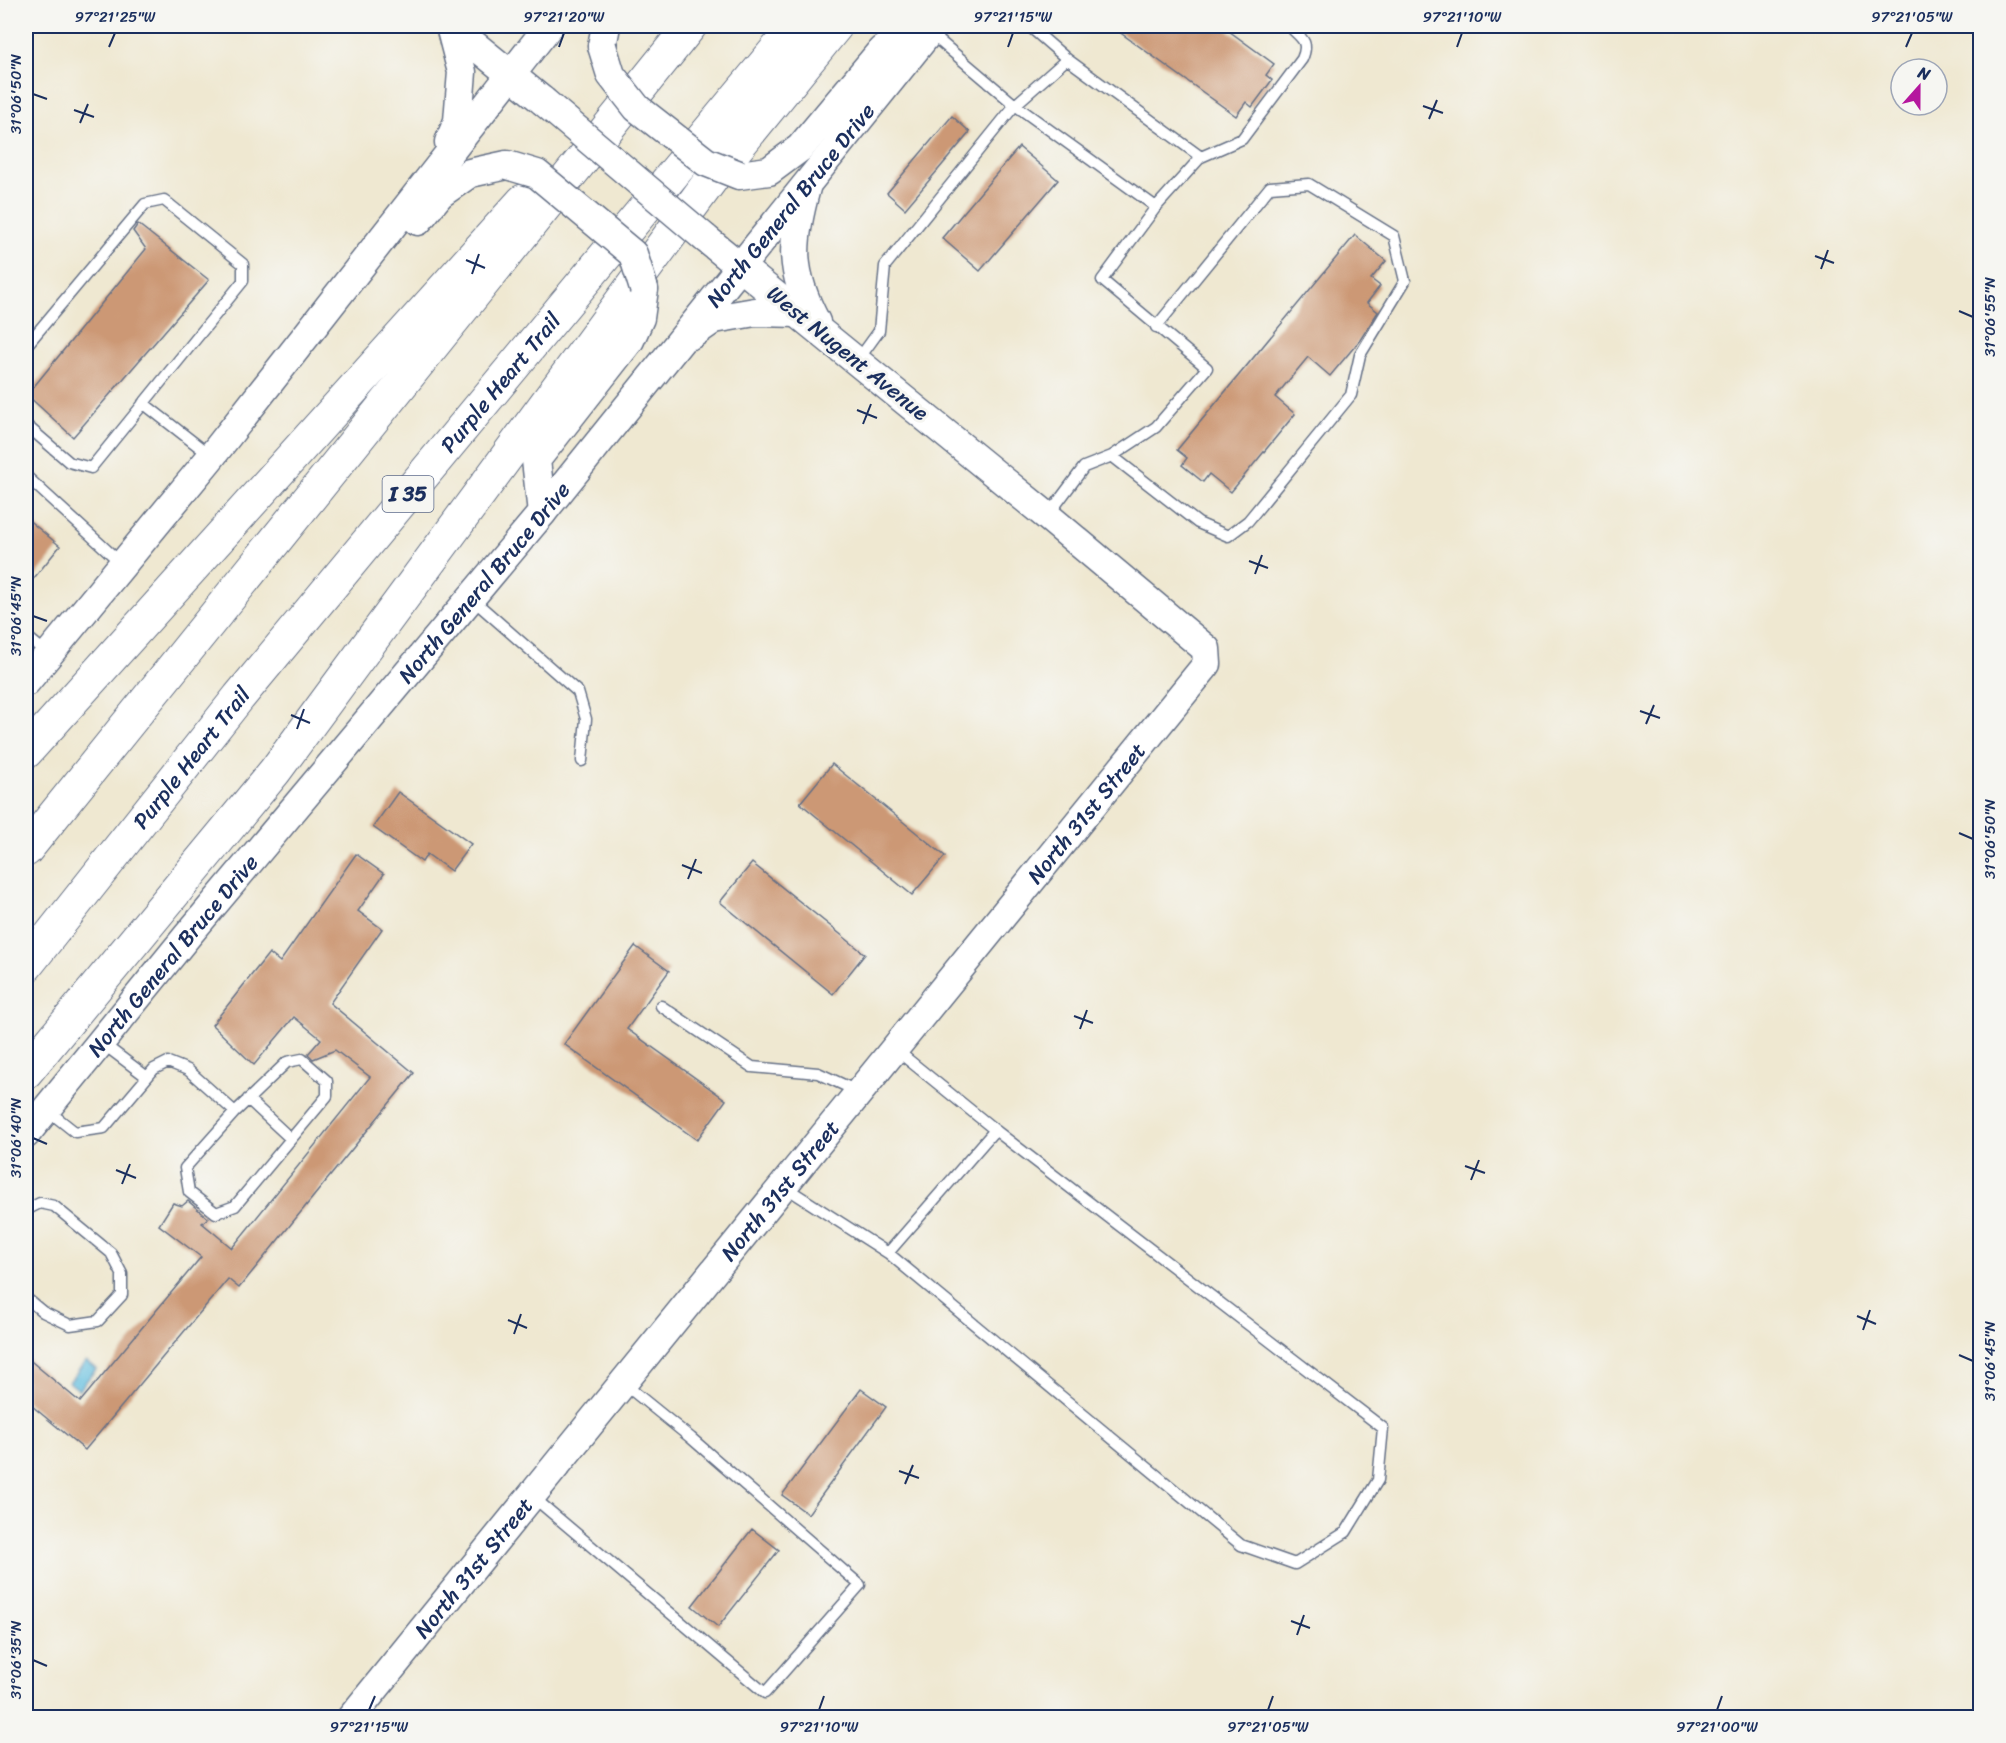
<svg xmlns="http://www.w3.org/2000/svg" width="2006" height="1743" font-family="Sriracha,sans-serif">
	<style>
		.water { fill: #61bedf; stroke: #3e769e; stroke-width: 1.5 }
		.building { fill: #cc9874 }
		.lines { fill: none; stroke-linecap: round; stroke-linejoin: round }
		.lane-casing { stroke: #657086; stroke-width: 13 }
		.secondary-casing { stroke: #657086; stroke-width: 31 }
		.highway-casing { stroke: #657086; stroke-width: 35 }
		.lane { stroke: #fff; stroke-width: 10 }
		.secondary { stroke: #fff; stroke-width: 28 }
		.highway { stroke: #fff; stroke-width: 33 }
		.secondary-bridge-casing { stroke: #657086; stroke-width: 31; stroke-linecap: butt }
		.secondary-bridge { stroke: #fff; stroke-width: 28 }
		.ticks { fill: none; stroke: #1b2f5e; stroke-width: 2 }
		.labels { text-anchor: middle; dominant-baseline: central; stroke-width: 6; stroke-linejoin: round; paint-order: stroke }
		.shield { fill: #f6f6f2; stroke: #5d6b8a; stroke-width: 1.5 }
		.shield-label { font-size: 21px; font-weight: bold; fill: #1b2f5e }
		.street-label { font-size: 22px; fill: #1b2f5e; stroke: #f6f6f2 }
		.neatline { fill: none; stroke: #1b2f5e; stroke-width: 2 }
		.ticks-label { font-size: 15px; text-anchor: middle; fill: #1b2f5e }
	</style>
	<rect width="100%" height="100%" fill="#f6f6f2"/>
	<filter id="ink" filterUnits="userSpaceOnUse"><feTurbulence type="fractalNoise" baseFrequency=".0167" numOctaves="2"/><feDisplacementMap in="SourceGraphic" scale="12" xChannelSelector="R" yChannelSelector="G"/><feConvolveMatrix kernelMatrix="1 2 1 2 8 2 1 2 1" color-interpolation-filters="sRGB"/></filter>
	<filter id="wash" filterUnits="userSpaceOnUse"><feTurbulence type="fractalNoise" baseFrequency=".008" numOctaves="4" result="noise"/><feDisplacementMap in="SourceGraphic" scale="24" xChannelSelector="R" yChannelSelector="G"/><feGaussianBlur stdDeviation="1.35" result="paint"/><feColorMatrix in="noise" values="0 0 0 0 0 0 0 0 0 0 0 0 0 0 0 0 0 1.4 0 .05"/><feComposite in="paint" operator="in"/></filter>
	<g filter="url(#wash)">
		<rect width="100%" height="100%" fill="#efe8d1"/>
		<!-- water -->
		<path class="water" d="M86 1361 96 1369 79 1390 69 1382Z"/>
		<g id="blocks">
			<!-- building -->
			<path class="building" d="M1111 26H1222L1274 64 1266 75 1272 80 1252 107 1246 102 1236 116Z
				M952 116 970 132 905 209 887 193Z
				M1019 147 1058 180 980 271 942 238Z
				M138 224 209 280 73 437 27 395 146 249 133 231Z
				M1355 235 1386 261 1371 279 1380 286 1367 303 1378 312 1360 340 1330 376 1308 357 1275 397 1295 414 1231 492 1209 474 1203 482 1182 465 1187 458 1177 450Z
				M26 518 60 546 26 588Z
				M832 764 945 856 912 895 800 803Z
				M398 792 471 844 451 871 427 854 422 862 373 827Z
				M356 854 384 874 358 911 382 929 330 1003 414 1073 239 1288 228 1279 85 1450 26 1401V1357L80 1402 201 1257 159 1225 173 1203 182 1206 188 1201 208 1218 202 1223 232 1248 370 1077 335 1050 313 1059 308 1054 321 1039 294 1017 254 1065 212 1025 269 953 280 962Z
				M752 863 865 954 833 994 720 902Z
				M635 946 669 971 627 1029 726 1100 697 1140 564 1044Z
				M861 1389 886 1407 808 1514 782 1495Z
				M752 1529 779 1550 718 1627 692 1606Z"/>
		</g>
	</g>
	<g filter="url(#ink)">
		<use href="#blocks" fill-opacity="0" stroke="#657086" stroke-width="1.5"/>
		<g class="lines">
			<defs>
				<path id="lane" d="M929 32 1015 105 1156 207 1102 280 1207 368 1156 427 1112 456
					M1067 59 1201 157
					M1156 207 1201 157 1242 139 1302 59C1310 41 1301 38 1289 26
					M26 346 145 204 164 200 243 264V281L91 468 69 462 26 425
					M858 360 879 331 885 266 1015 105 1067 59 1029 26
					M143 403 211 456
					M26 476 122 564
					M1049 514 1084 467 1112 456 1198 523 1228 536 1248 521 1351 395 1360 355 1405 281 1394 236 1309 184 1270 187 1156 327
					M471 598 578 692 586 719 582 761
					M26 636 48 654
					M661 1006 752 1067 818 1073 859 1092
					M102 1043 147 1077
					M248 1099 291 1139
					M46 1109 75 1132 104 1128 154 1069 168 1062 188 1070 235 1112 287 1062 302 1059 327 1081V1096L235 1206 216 1213 189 1192 185 1168 235 1112
					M785 1187 888 1253 995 1130 895 1049
					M26 1210 40 1203 54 1206 111 1253 122 1274V1295L98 1321 70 1325 43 1312 26 1298
					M888 1253 1241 1545 1295 1564 1346 1532 1378 1480 1383 1428 995 1130
					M533 1497 765 1693 860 1585 691 1438 623 1383"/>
				<g id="secondary">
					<path d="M451 26 543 101"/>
					<path d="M602 46 606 26"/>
					<path d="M449 142 458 121 462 72 450 26"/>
					<path d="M739 175 769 171 800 148 882 50 919 26"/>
					<path d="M806 188C791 243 789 271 816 322"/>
					<path d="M418 221 440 194 470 173 507 165"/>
					<path d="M691 335 714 319 755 312 799 313"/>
					<path d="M542 513 536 460 630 340 640 318 644 289"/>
					<path d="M26 682 211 457 549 26"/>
					<path id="s1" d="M26 1134 188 935 542 513 934 26"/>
					<path id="s2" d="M351 1718 1207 664 1206 649 1047 516 705 238"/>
				</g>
				<g id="highway">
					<path d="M26 752 523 201"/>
					<path d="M26 850 690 26"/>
					<path id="s3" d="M26 966 239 697 796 26"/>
					<path d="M26 1072 275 771 713 177 836 26"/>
				</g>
			</defs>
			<!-- lane casing -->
			<use href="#lane" class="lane-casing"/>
			<!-- secondary casing -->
			<use href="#secondary" class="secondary-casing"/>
			<!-- highway casing -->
			<use href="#highway" class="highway-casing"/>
			<!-- lane -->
			<use href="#lane" class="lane"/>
			<!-- secondary -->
			<use href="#secondary" class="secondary"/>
			<!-- highway -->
			<use href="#highway" class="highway"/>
			<defs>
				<path id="secondary-bridge" d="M602 46 611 75 637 108 706 162 739 175
					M543 101 705 238
					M507 165 537 174 633 254 644 289"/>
			</defs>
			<!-- secondary-bridge casing -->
			<use href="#secondary-bridge" class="secondary-bridge-casing"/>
			<!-- secondary-bridge -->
			<use href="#secondary-bridge" class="secondary-bridge"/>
		</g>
	</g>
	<!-- ticks -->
	<path class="ticks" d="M109 47 115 33M559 47 564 33M1008 47 1013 33M1457 47 1462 33M1906 47 1912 33M33 94 47 99M1423 106 1443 113M74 110 94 117M1429 119 1437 100M80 123 88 104M1815 256 1834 263M466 260 485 268M1821 269 1828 250M472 274 479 254M1959 311 1973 317M857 410 877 418M863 424 871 404M1249 561 1268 568M1255 574 1262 555M33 616 47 621M1640 711 1660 718M291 715 310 723M1646 724 1654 705M297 729 304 709M1959 833 1973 839M682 865 702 873M688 879 696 859M1074 1016 1093 1023M1080 1029 1087 1010M33 1138 47 1144M1465 1166 1485 1173M116 1170 136 1178M1471 1180 1479 1160M122 1184 130 1164M1857 1316 1876 1324M508 1320 527 1328M1863 1330 1870 1310M514 1334 521 1314M1959 1355 1973 1361M899 1471 919 1478M905 1484 913 1465M1291 1621 1310 1628M1297 1635 1304 1615M33 1660 47 1666M369 1710 375 1696M819 1710 824 1696M1268 1710 1273 1696M1717 1710 1722 1696"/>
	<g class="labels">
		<!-- shield labels -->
		<rect class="shield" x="382.5" y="476" width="51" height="36" rx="4.5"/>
		<g class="shield-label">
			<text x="408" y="494">I 35</text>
		</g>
		<!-- street labels -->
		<g class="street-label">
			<text stroke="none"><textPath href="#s1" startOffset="1203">North General Bruce Drive</textPath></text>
			<text transform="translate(848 353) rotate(39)">West Nugent Avenue</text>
			<text stroke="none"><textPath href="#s3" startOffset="752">Purple Heart Trail</textPath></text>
			<text stroke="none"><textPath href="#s1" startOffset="717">North General Bruce Drive</textPath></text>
			<text stroke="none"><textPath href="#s3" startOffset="266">Purple Heart Trail</textPath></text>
			<text stroke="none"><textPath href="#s2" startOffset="1166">North 31st Street</textPath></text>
			<text stroke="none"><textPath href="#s1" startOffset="231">North General Bruce Drive</textPath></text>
			<text stroke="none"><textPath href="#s2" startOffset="680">North 31st Street</textPath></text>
			<text stroke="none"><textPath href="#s2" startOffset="194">North 31st Street</textPath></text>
		</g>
	</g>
	<!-- margin -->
	<rect width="2006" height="1743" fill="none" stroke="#f6f6f2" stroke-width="66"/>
	<!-- north arrow -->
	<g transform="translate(1919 87) rotate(21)"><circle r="28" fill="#f6f6f2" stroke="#9ea6b7" stroke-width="1.5"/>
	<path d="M0-4.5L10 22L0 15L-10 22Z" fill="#b5179e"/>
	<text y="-9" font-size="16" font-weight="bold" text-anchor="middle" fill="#1b2f5e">N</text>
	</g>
	<rect x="33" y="33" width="1940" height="1677" class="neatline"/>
	<g class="ticks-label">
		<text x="115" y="22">97°21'25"W</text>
		<text x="564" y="22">97°21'20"W</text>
		<text x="1013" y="22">97°21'15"W</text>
		<text x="1462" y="22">97°21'10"W</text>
		<text x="1912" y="22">97°21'05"W</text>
		<text transform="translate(16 94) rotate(-90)" y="5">31°06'50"N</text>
		<text transform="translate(1990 317) rotate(-90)" y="5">31°06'55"N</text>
		<text transform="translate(16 616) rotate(-90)" y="5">31°06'45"N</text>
		<text transform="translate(1990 839) rotate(-90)" y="5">31°06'50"N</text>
		<text transform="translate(16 1138) rotate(-90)" y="5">31°06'40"N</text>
		<text transform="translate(1990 1361) rotate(-90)" y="5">31°06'45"N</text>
		<text transform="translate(16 1660) rotate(-90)" y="5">31°06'35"N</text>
		<text x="369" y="1732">97°21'15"W</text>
		<text x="819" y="1732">97°21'10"W</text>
		<text x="1268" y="1732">97°21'05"W</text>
		<text x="1717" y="1732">97°21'00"W</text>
	</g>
</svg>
